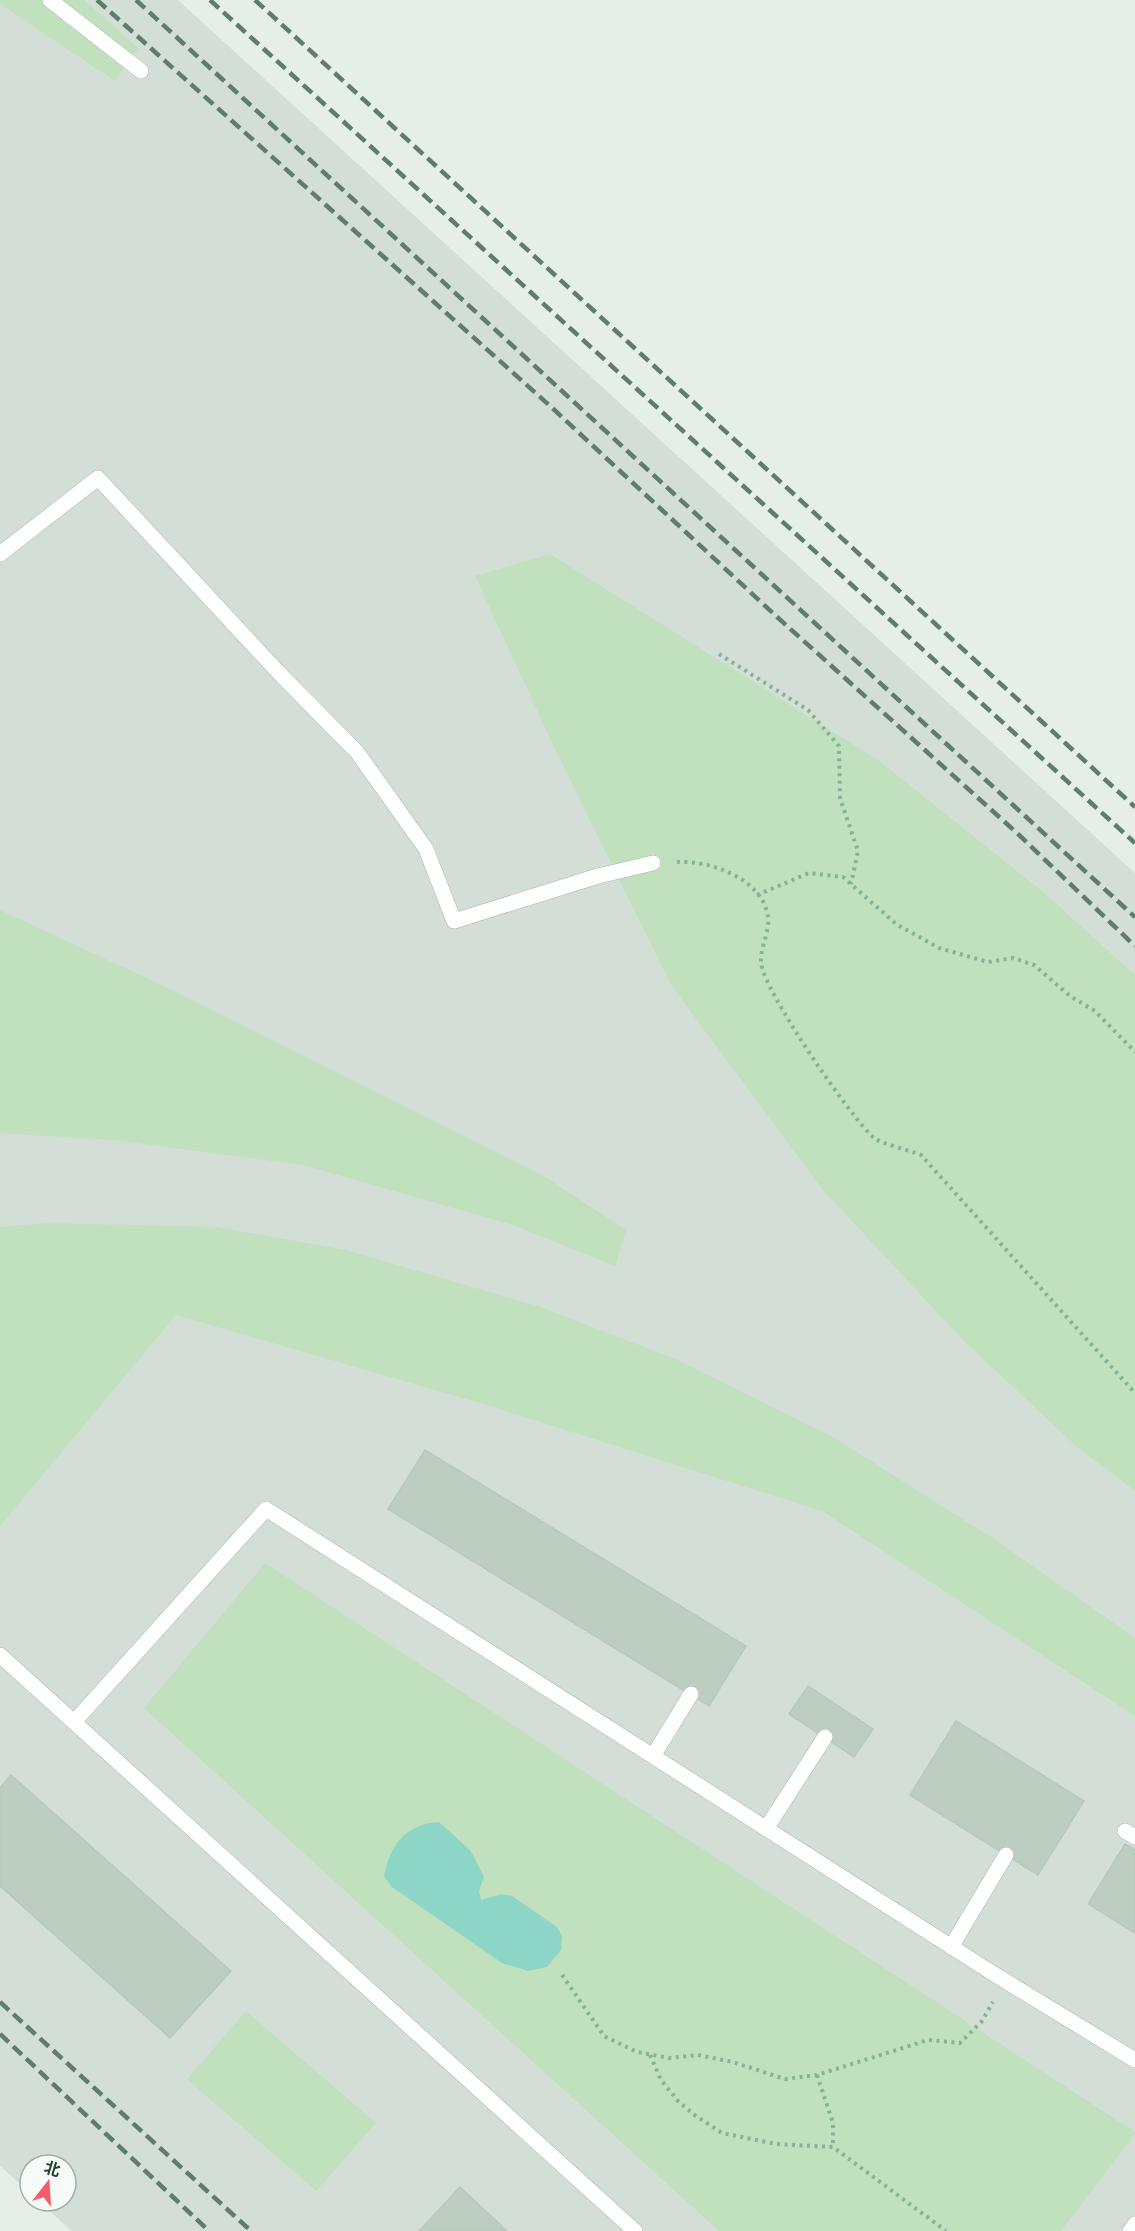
<svg xmlns="http://www.w3.org/2000/svg" width="1135" height="2231" font-family="'Fira Sans','Noto Sans SC',sans-serif">
	<style>
		.built { fill: #d3dfd6 }
		.green { fill: #c0e0be }
		.water { fill: #8dd5c7 }
		.building { fill: #bdcdc2; stroke: #b7c9bc; stroke-width: 1.5 }
		.lines { fill: none; stroke-linecap: round; stroke-linejoin: round }
		.service-casing { stroke: #a7b8ac; stroke-width: 16 }
		.path { stroke: #85b395; stroke-width: 4; stroke-dasharray: 3 4.5; stroke-linecap: butt }
		.service { stroke: #fff; stroke-width: 15 }
		.rail { stroke: #5e7d6a; stroke-width: 4.5; stroke-dasharray: 12 6; stroke-linecap: butt }
	</style>
	<rect width="100%" height="100%" fill="#e5efe7"/>
	<!-- built -->
	<path class="built" d="M0 0H178L1135 873V2231H72L38 2201H66V2165H30V2193L0 2166Z"/>
	<!-- green -->
	<path class="green" d="M0 0H84L138 48 115 81 0 4Z
		M550 554 878 760 1043 892 1135 975V1491L1078 1448 961 1338 823 1190 671 985 552 743 475 576Z
		M0 910 170 989 542 1175 626 1230 615 1266 516 1226 303 1165 114 1140 0 1133Z
		M44 1223 217 1227 346 1250 541 1307 675 1359 833 1437 994 1539 1135 1638V1716L822 1511 490 1406 176 1315 0 1526V1227Z
		M265 1563 1135 2132V2134L1061 2231H719L144 1708Z
		M246 2011 376 2123 316 2191 187 2079Z"/>
	<!-- water -->
	<path class="water" d="M439 1822 470 1850 484 1876 479 1891 481 1900 502 1894 512 1896 557 1927 562 1936 561 1950 547 1967 528 1971 502 1963 392 1887 384 1876C390 1845 406 1824 439 1822Z"/>
	<!-- building -->
	<path class="building" d="M425 1450 746 1646 709 1706 388 1509Z
		M808 1686 873 1729 854 1757 789 1714Z
		M956 1721 1084 1801 1038 1875 910 1795Z
		M11 1775 231 1971 170 2038 0 1886V1788Z
		M1125 1844 1135 1850V1933L1088 1904Z
		M460 2187 507 2231H419Z"/>
	<g class="lines">
		<defs>
			<path id="service" d="M50 0 141 71
				M0 554 98 478 279 673 357 752 426 849 454 921 598 876 653 863
				M0 1655 635 2231
				M74 1722 266 1509 994 1974 1135 2060
				M653 1756 691 1694
				M766 1829 825 1737
				M1125 1831 1135 1837
				M951 1947 1006 1855
				M1130 2231 1135 2224"/>
		</defs>
		<!-- service casing -->
		<use href="#service" class="service-casing"/>
		<!-- path -->
		<path class="path" d="M719 654 808 710 839 746 840 798 858 851 851 884
			M677 862C709 860 759 878 767 912 772 929 760 946 761 962 762 989 851 1118 874 1138 882 1144 909 1150 921 1155L1135 1393
			M757 895 809 873 843 877 896 924 939 948 988 962 1013 958 1034 965 1070 996 1095 1011 1135 1052
			M562 1975 604 2036 637 2052 669 2058 698 2055 733 2062 785 2079 817 2075 928 2040 960 2043 982 2021 993 2002
			M650 2055 661 2080 678 2101 693 2114 722 2133 776 2144 833 2147 946 2231
			M817 2075 833 2123V2147"/>
		<!-- service -->
		<use href="#service" class="service"/>
		<!-- rail -->
		<path class="rail" d="M97 0 549 405 776 616 1017 833 1135 946
			M136 0 1135 917
			M210 0 1135 843
			M255 0 1135 807
			M0 2002 251 2231
			M0 2034 209 2231"/>
	</g>
	<!-- north arrow -->
	<g transform="translate(48 2183) rotate(17)"><circle r="28" fill="#f6fbf7" stroke="#a2b1a7" stroke-width="1.5"/>
	<path d="M0-4.5L10 22L0 15L-10 22Z" fill="#f65c6b"/>
	<text y="-9" font-size="16" font-weight="bold" text-anchor="middle" fill="#23422f">北</text>
	</g>
</svg>
